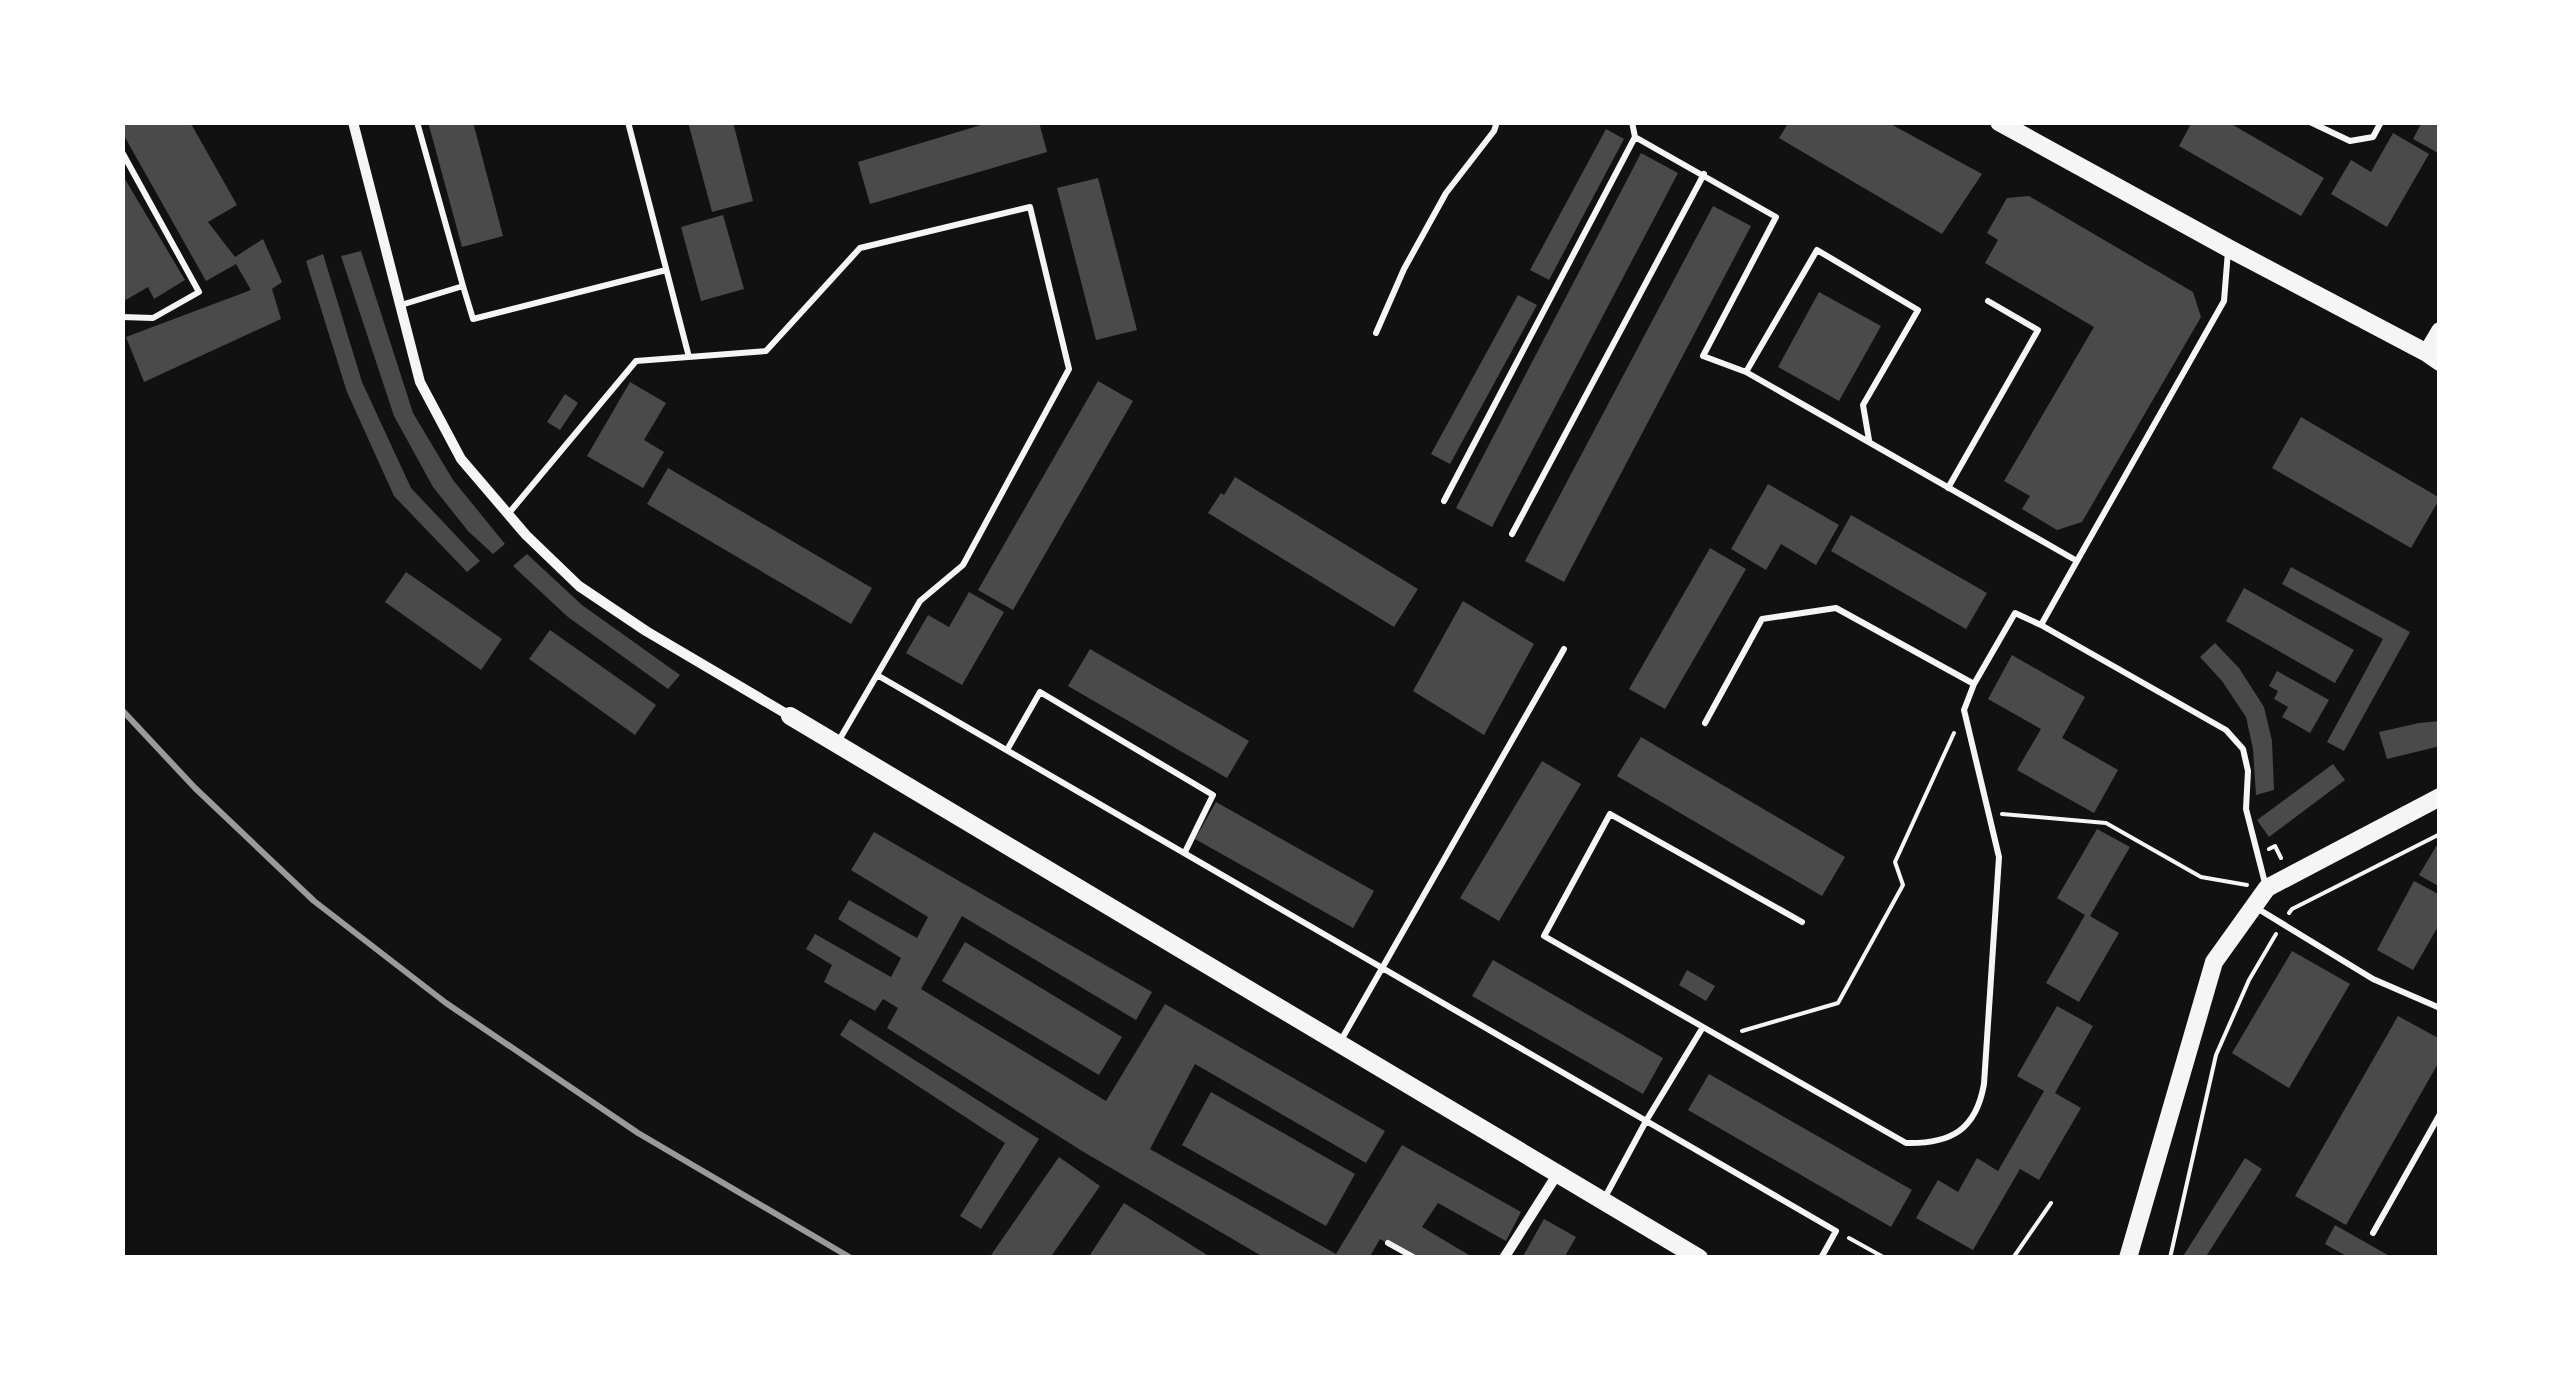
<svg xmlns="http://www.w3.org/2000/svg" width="2562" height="1380" font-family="'Fira Sans Condensed',sans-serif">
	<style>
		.building { fill: #4a4a4a }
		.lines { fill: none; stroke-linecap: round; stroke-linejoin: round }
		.path { stroke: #f5f5f5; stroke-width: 4 }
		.service { stroke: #f5f5f5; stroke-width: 6 }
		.minor { stroke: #f5f5f5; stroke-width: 10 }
		.tertiary { stroke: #f5f5f5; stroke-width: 18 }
		.rail { stroke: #9a9a9a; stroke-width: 6 }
	</style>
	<rect width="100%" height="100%" fill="#111"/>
	<!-- building -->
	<path class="building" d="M122 122H190L237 205 208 222 235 257 263 239 282 282 272 289 281 319 144 382 126 337 251 290 236 264 206 281 122 132Z
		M428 122H473L503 236 462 247Z
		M688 122H733L753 201 712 212Z
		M991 122H1039L1047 152 870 204 858 162Z
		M1789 122H1887L1982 174 1942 234 1779 138Z
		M2192 122H2228L2324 178 2301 216 2179 146Z
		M2422 122H2440V154L2413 139Z
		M1606 129 1624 139 1549 280 1530 270Z
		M2393 133 2429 154 2387 227 2331 194 2351 160 2371 172Z
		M1641 153 1678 173 1492 527 1456 508Z
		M122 174 185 280 154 299 148 287 124 301 122 299Z
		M1098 178 1137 330 1096 340 1057 188Z
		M2029 196 2193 292 2201 317 2082 522 2057 530 2022 509 2030 496 2004 481 2094 327 1985 263 1998 240 1987 233 2007 198Z
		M1713 206 1751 226 1564 582 1525 561Z
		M723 215 744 289 701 301 681 227Z
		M361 251 413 413 453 480 505 544 493 554 468 531 433 487 394 416 341 256Z
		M323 254 362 382 411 488 480 561 467 572 394 496 347 392 306 261Z
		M1819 292 1881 326 1839 401 1778 367Z
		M1518 295 1537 305 1450 464 1431 454Z
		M1098 381 1133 401 1013 610 978 590Z
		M630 382 666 403 644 440 664 452 643 488 587 456Z
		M565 394 578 403 560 430 547 422Z
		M2301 417 2440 498 2411 548 2272 468Z
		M668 468 872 588 851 624 647 504Z
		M1235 477 1418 589 1394 627 1208 513 1221 493 1224 495Z
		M1768 484 1839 525 1816 565 1781 544 1766 570 1731 549Z
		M1851 515 1987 593 1966 629 1831 551Z
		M1710 548 1746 569 1665 709 1629 689Z
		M527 554 582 605 680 675 668 689 568 617 513 566Z
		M2291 567 2410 632 2344 751 2327 742 2383 639 2282 584Z
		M406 572 502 639 481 670 385 602Z
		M2244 588 2354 650 2335 683 2226 621Z
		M969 592 1004 612 962 685 906 653 928 615 949 627Z
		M1463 601 1534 644 1484 735 1413 691Z
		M550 630 656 705 635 735 529 659Z
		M2215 643 2239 668 2264 707 2272 741 2274 790 2256 795 2253 749 2246 717 2222 681 2200 657Z
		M1090 649 1249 741 1227 778 1068 686Z
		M2012 655 2085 697 2062 738 2118 770 2094 813 2017 770 2041 729 1988 699Z
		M2277 671 2329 700 2310 733 2282 717 2288 707 2274 699 2278 691 2269 686Z
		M2440 721V746L2387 759 2379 732 2419 723Z
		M1641 737 1845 857 1822 896 1617 776Z
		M1542 761 1581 784 1499 921 1460 898Z
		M2333 764 2345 780 2269 837 2257 820Z
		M1216 802 1374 891 1353 928 1195 839Z
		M2097 829 2130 847 2090 916 2119 933 2079 1002 2046 983 2085 915 2057 898Z
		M874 832 1152 992 1136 1020 962 916 921 989 1106 1101 1165 1004 1385 1131 1366 1163 1195 1064 1150 1149 1336 1254 1402 1145 1521 1212 1506 1241 1438 1203 1422 1227 1474 1258H1413L1380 1239 1369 1258H1265L1082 1151 887 1028 898 1008 883 999 875 1011 824 982 832 965 806 949 815 934 891 977 901 958 838 919 849 900 917 938 928 917 851 870Z
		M2440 840V887L2419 875Z
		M2414 881 2440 895V923L2413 970 2377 950Z
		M965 942 1122 1037 1099 1075 942 981Z
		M2292 951 2350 984 2289 1088 2232 1053Z
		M1493 960 1663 1058 1643 1094 1472 996Z
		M1687 970 1715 986 1706 1001 1679 985Z
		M2057 1006 2093 1026 2055 1093 2081 1108 2039 1180 2020 1169 1973 1250 1916 1218 1938 1180 1958 1192 1977 1158 1998 1171 2044 1091 2017 1076Z
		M2398 1016 2440 1039V1060L2346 1225 2295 1196Z
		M850 1019 1039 1139 981 1229 960 1216 1005 1143 840 1035Z
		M1709 1074 1912 1190 1891 1227 1688 1110Z
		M1211 1092 1355 1174 1326 1226 1182 1145Z
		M1059 1157 1100 1186 1050 1258H989Z
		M2245 1158 2262 1169 2205 1258H2182Z
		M1124 1203 1212 1258H1088Z
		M1544 1219 1576 1237 1564 1258H1522Z
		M2335 1225 2393 1258H2350L2325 1244Z"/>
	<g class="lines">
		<!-- path -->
		<path class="path" d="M2002 814 2106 823 2201 877 2247 885
			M2269 849 2275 846 2281 858
			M2289 913 2292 909 2304 903 2440 834
			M1742 1031 1838 1003 1903 885 1895 862 1954 733
			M1849 1238 1885 1258
			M2013 1258 2051 1203
			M2170 1258 2216 1055 2249 980 2276 934"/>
		<!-- service -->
		<path class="service" d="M628 122 689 357
			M2310 122 2350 141 2373 137 2381 122
			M1635 137 1776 217 1703 356 1746 372 2077 561 2041 625 2226 730 2243 749 2248 771 2246 809 2266 887
			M122 152 199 292 153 318 122 317
			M463 286 473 319 666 270
			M401 305 463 286 417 122
			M1376 333 1404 269 1446 193 1494 131 1497 122
			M1746 372 1817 250 1918 310 1863 405 1869 440
			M1948 488 2038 330 1988 301
			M1444 501 1635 137 1632 122
			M509 513 636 361 766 351 860 248 1030 207 1069 369 963 565 920 601 838 742
			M1512 534 1704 174
			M2077 561 2224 301 2228 251
			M877 675 1836 1231 1821 1258
			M1974 684 2015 613 2041 625
			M1007 750 1040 692 1213 795 1185 852
			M2255 907 2373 979 2440 1008
			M1703 1027 1544 936 1610 814 1802 922
			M1340 1042 1564 649
			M1604 1199 1646 1121 1703 1027 1906 1143C1951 1144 1976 1130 1984 1084L1999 857 1964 710 1974 684 1836 608 1762 619 1705 723
			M2373 1233 2440 1114
			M1388 1243 1415 1258"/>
		<!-- minor -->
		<path class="minor" d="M353 122 420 382 461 459 526 535 579 586 646 631 790 716
			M1504 1258 1558 1173"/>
		<!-- tertiary -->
		<path class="tertiary" d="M1999 122 2228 248 2427 353 2440 362
			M2427 353 2440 331
			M790 716 1699 1258
			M2128 1258 2214 962 2267 888 2440 797"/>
		<!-- rail -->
		<path class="rail" d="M122 710 195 788 314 901 446 1003 638 1133 851 1258"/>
	</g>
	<!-- border -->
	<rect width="2562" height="1380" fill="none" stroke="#ffffff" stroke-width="250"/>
</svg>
